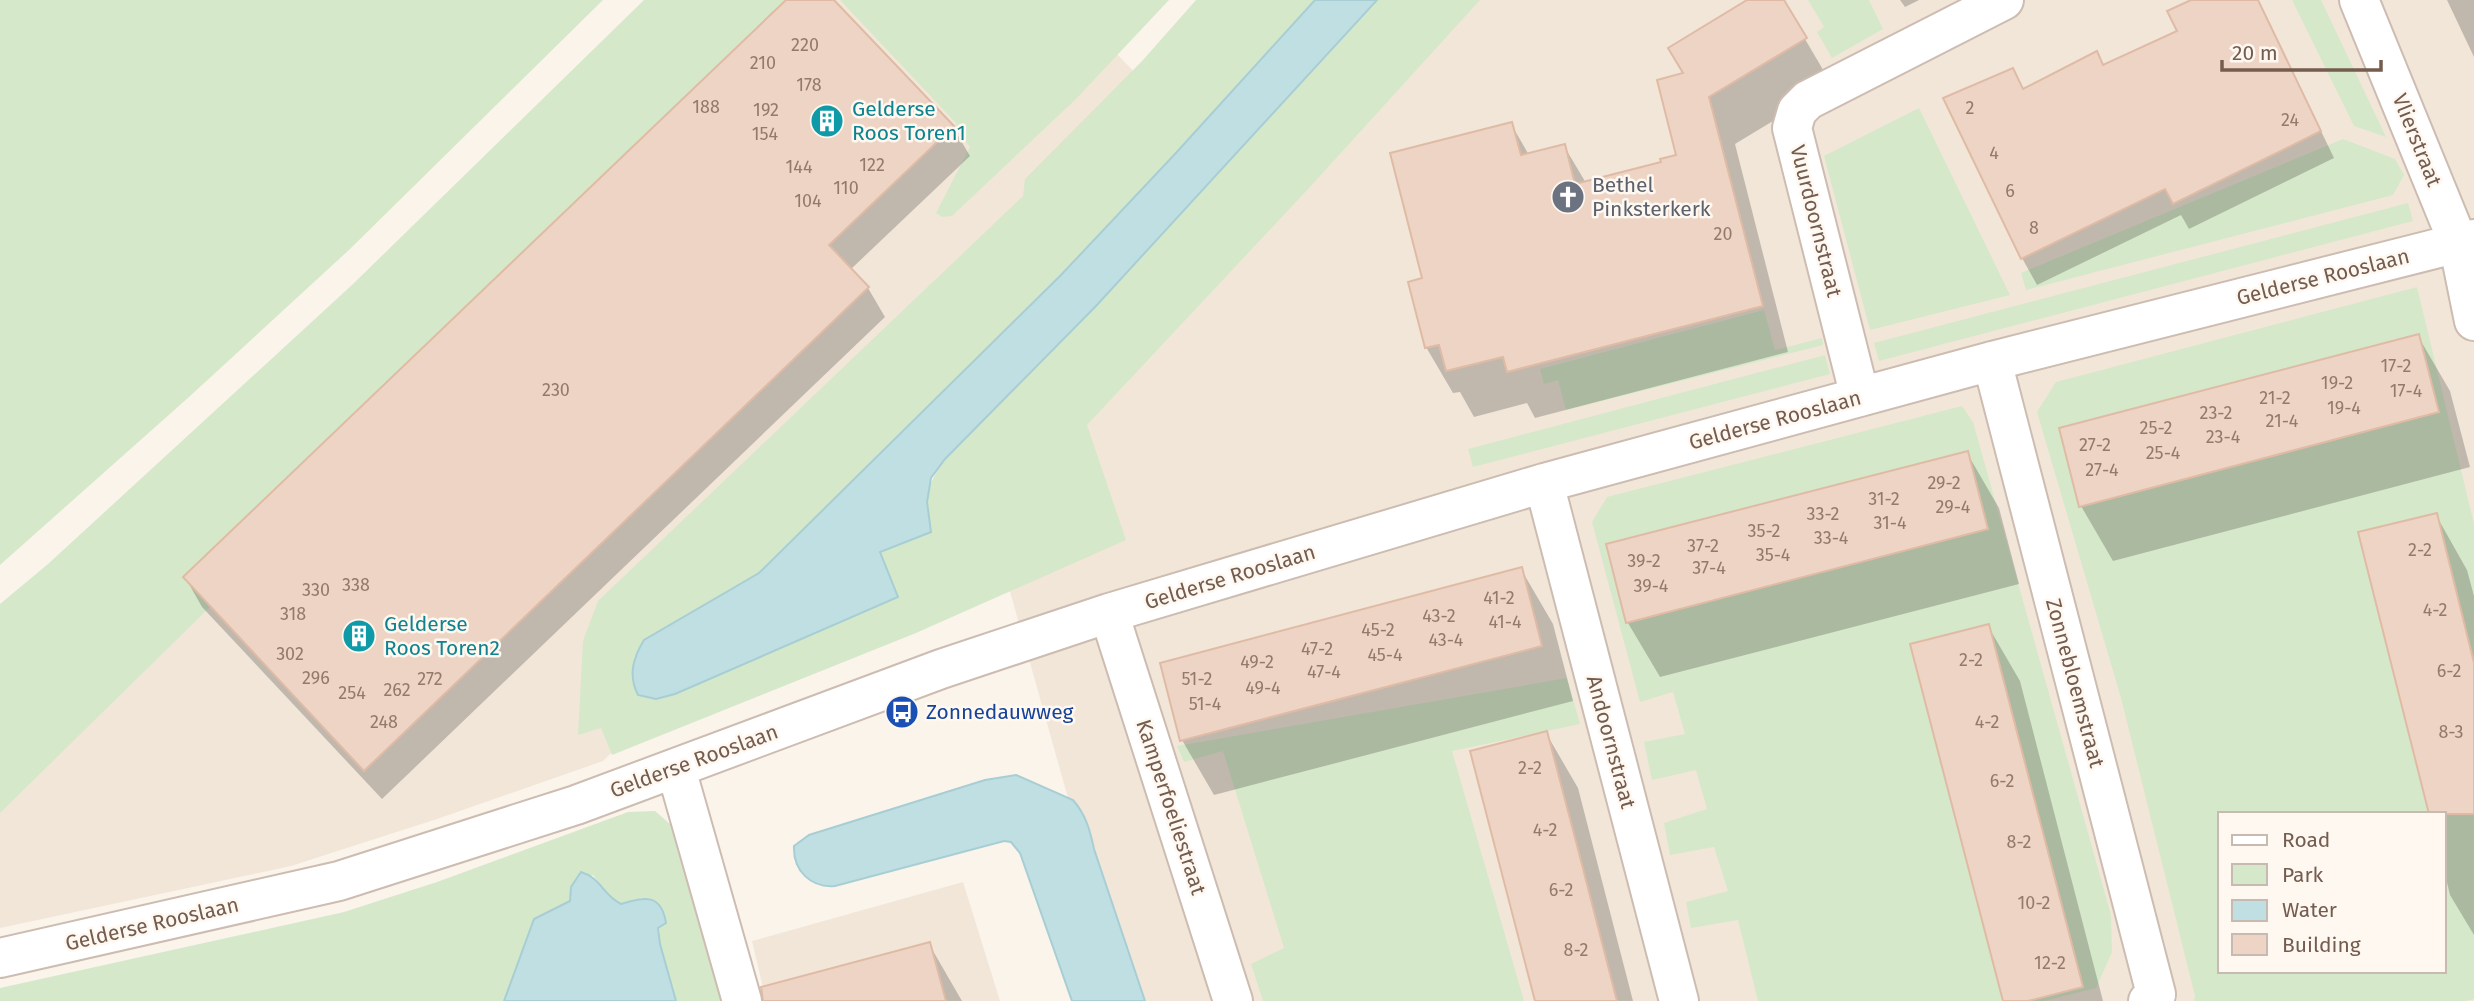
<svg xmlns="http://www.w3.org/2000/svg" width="2474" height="1001" font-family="'Fira Sans',sans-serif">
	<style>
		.residential { fill: #f2e6d9; fill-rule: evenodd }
		.green { fill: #d6e8ca; fill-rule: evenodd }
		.water { fill: #c0dfe3; stroke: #a7ced4; stroke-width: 2 }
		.shadow { fill: #0003 }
		.building { fill: #eed4c4; stroke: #dfbba6; stroke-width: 2 }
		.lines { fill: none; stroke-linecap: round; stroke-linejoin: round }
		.minor-casing { stroke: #cdbcb1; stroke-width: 42 }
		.minor { stroke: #fff; stroke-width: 38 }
		.labels { text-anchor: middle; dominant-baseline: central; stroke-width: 5; stroke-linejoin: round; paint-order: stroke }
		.number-label { font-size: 18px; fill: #927a6c }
		.culture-label { font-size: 21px; fill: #0d838f; stroke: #fef8f1; text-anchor: start }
		.street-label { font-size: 21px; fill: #745c4f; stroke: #fef8f1 }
		.worship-label { font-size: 21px; fill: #5b616d; stroke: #fef8f1; text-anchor: start }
		.transit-label { font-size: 21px; fill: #164399; stroke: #fef8f1; text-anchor: start }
	</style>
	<rect width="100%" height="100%" fill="#fbf4ea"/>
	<!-- residential -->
	<path class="residential" d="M691 0H1065L1218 159 603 761 437 819 291 866 0 928V614Z
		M1360 0H2474V1001H1125L977 474ZM2220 814H2444V971H2220Z
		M963 882 1000 1001H766L752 941Z"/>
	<!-- green -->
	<path class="green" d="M0 0H603L350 249 189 397 0 565Z
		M644 0H786L683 98 222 619 210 607 0 813V604L48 564 353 284Z
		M840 0H1169L1076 99 952 216 942 217 936 213 970 147 955 129 956 123Z
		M1196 0H1315L1175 154 1061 275 759 573 651 635 644 640 633 659 675 694 898 597 879 552 910 540 929 528C926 496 926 486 945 459L1096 306 1377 0H1480L1309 188 1087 425 1126 540 916 633 612 755 601 728 578 735 583 641 598 601 1023 196 1025 179 1143 60Z
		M1808 0H1869L1883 29 1832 58 1817 32 1824 27Z
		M2292 0H2321L2386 137 2354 126Z
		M1919 108 2010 295 1870 330 1824 156Z
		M2343 139 2395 159 2404 175 2393 195 2026 290 2021 273Z
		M2408 203 2413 221 1879 361 1874 343Z
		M2417 287 2474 524V999L2465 1001H2194L2195 996 2121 698 2037 412 2056 382ZM2220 814H2444V971H2220Z
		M1764 310 1775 350 1822 338 1823 345 1566 410 1558 380 1544 384 1540 369Z
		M1825 355 1830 374 1473 467 1468 449Z
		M1962 406 1973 422 2111 915 2112 952 2096 988 2044 1001H1758L1738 920 1691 928 1686 902 1728 891 1714 847 1670 855 1664 823 1707 809 1696 770 1652 780 1644 742 1685 734 1673 692 1640 702 1592 522 1607 497Z
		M1567 678 1580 724 1452 751 1524 1001H1263L1251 964 1284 948 1223 751 1184 762 1177 746Z
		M655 811 677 830 723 1001H676L660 944 658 903 642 898 621 904 610 898 593 875 571 887 570 901 534 919 504 1001H0V988L344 912 437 882 628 812Z"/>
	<!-- water -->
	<path class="water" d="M1315 0H1377L1096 306 945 459 931 478 927 502 931 532 880 552 898 597 675 694 656 699 638 695C628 675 633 658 644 640L759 573 1061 275 1175 154Z
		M1016 775 1073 800C1086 815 1090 830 1094 849L1145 1001H1072L1020 853 1011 842 1004 841 835 886C811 888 793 871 794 846L809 835 985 780Z
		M581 872C601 878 602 894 621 904 645 897 661 893 666 923L658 928 660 944 676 1001H504L534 919 570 901 571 887Z"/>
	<!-- shadow -->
	<path class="shadow" d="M789 0H831L953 127 970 156 850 270 868 288 885 317 382 799 202 607 185 577Z
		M1751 0H1782L1832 85 1735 144 1788 352 1535 418 1527 403 1474 417 1460 392 1453 393 1426 347 1424 279 1511 124 1529 155 1564 146 1586 183 1663 163 1678 157 1685 74Z
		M1900 0H1919L1905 7Z
		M2195 0H2258L2334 158 2189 229 2181 215 2037 285 2022 258 1946 99 2013 70 2024 90 2104 67 2179 32Z
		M2447 0H2474V57Z
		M2418 336 2450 391 2470 467 2113 561 2081 506Z
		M1967 453 1999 508 2019 584 1660 677 1628 623 1608 546Z
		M2436 515 2467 570 2474 596V935L2450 895 2444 870Z
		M1521 569 1553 624 1573 701 1214 795 1182 740Z
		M1988 626 2020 681 2103 1001H2005Z
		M1546 733 1578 788 1633 1001H1537Z
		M929 944 962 1001H846Z"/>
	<!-- building -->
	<path class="building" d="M786 0H834L954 126 829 245 869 287 364 771 183 577Z
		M1747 0H1784L1807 38 1709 97 1763 306 1507 372 1503 357 1446 371 1439 345 1425 348 1408 282 1422 278 1390 153 1512 122 1521 155 1565 144 1575 184 1661 162 1660 159 1676 155 1657 80 1683 73 1668 48Z
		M2191 0H2258L2321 131 2173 204 2165 189 2021 259 1943 98 2013 68 2023 89 2097 51 2103 65 2177 31 2167 11Z
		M2419 334 2439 412 2079 507 2059 428Z
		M1968 451 1988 529 1626 623 1606 544Z
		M2437 513 2474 663V814H2429L2358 532Z
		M1522 567 1542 646 1180 741 1160 663Z
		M1989 624 2083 987 2028 1001H2003L1910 644Z
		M1547 731 1579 853 1617 1001H1535L1470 751Z
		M930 942 946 1001H763L761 987Z"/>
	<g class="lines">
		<defs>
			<path id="minor" d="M2359 0 2458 242 2474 321
				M1992 361 2156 994 2148 1001
				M1860 397 1792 128 1797 111 1808 100 2004 0
				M1544 483 1679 1001
				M1109 613 1233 1001
				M676 769 742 1001
				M0 958 339 881 576 805 941 669 1109 613 1544 483 1992 361 2474 239"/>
		</defs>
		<!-- minor casing -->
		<use href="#minor" class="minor-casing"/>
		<!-- minor -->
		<use href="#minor" class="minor"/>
	</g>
	<!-- icons -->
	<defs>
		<symbol id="building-disc" viewBox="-11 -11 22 22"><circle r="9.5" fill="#0f9aa8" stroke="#fef8f1"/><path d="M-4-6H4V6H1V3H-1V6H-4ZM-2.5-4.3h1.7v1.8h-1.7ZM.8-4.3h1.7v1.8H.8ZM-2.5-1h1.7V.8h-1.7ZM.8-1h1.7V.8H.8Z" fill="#fff"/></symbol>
		<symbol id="church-disc" viewBox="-11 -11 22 22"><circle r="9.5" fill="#6b7280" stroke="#fef8f1"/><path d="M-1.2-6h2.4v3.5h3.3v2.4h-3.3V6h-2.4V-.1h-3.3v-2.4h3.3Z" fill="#fff"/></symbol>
		<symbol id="bus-disc" viewBox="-11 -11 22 22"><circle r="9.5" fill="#1a4fb4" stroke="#fef8f1"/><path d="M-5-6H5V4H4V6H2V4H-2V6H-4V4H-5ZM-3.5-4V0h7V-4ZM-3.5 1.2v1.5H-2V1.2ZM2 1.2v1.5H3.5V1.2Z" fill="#fff"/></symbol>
	</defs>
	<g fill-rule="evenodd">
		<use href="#building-disc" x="808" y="102" width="38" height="38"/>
		<use href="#church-disc" x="1549" y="178" width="38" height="38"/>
		<use href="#building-disc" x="340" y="617" width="38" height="38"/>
		<use href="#bus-disc" x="883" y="693" width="38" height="38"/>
	</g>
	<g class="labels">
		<!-- number labels -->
		<g class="number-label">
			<text x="805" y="45">220</text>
			<text x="763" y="63">210</text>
			<text x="809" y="85">178</text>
			<text x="706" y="107">188</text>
			<text x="1970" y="108">2</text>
			<text x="766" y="110">192</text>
			<text x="2290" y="120">24</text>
			<text x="765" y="134">154</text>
			<text x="1994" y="153">4</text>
			<text x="872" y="165">122</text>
			<text x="799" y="167">144</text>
			<text x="846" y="188">110</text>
			<text x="2010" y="191">6</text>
			<text x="808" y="201">104</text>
			<text x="2034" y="228">8</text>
			<text x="1723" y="234">20</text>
			<text x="2396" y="366">17-2</text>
			<text x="2337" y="383">19-2</text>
			<text x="556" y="390">230</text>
			<text x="2406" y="391">17-4</text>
			<text x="2275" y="398">21-2</text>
			<text x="2344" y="408">19-4</text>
			<text x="2216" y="413">23-2</text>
			<text x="2282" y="421">21-4</text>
			<text x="2156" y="428">25-2</text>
			<text x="2223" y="437">23-4</text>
			<text x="2095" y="445">27-2</text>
			<text x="2163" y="453">25-4</text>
			<text x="2102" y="470">27-4</text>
			<text x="1944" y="483">29-2</text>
			<text x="1884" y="499">31-2</text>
			<text x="1953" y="507">29-4</text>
			<text x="1823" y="514">33-2</text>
			<text x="1890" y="523">31-4</text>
			<text x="1764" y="531">35-2</text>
			<text x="1831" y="538">33-4</text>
			<text x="1703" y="546">37-2</text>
			<text x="2420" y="550">2-2</text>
			<text x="1773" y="555">35-4</text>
			<text x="1644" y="561">39-2</text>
			<text x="1709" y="568">37-4</text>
			<text x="356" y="585">338</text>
			<text x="1651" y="586">39-4</text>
			<text x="316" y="590">330</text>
			<text x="1499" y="598">41-2</text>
			<text x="2435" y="610">4-2</text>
			<text x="293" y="614">318</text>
			<text x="1439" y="616">43-2</text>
			<text x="1505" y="622">41-4</text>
			<text x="1378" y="630">45-2</text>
			<text x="1446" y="640">43-4</text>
			<text x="1317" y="649">47-2</text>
			<text x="290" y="654">302</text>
			<text x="1385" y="655">45-4</text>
			<text x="1971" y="660">2-2</text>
			<text x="1257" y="662">49-2</text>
			<text x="2449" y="671">6-2</text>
			<text x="1324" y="672">47-4</text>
			<text x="316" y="678">296</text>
			<text x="430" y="679">272</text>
			<text x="1197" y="679">51-2</text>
			<text x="1263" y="688">49-4</text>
			<text x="397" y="690">262</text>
			<text x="352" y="693">254</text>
			<text x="1205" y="704">51-4</text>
			<text x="384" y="722">248</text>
			<text x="1987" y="722">4-2</text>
			<text x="2451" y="732">8-3</text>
			<text x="1530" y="768">2-2</text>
			<text x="2002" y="781">6-2</text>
			<text x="1545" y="830">4-2</text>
			<text x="2019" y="842">8-2</text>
			<text x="1561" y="890">6-2</text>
			<text x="2034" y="903">10-2</text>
			<text x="1576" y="950">8-2</text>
			<text x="2050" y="963">12-2</text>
		</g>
		<!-- culture labels -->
		<g class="culture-label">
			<text x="852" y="109">Gelderse<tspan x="852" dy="24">Roos Toren1</tspan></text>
			<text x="384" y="624">Gelderse<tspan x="384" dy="24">Roos Toren2</tspan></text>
		</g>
		<!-- street labels -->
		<g class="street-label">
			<text transform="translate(2417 140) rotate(68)">Vlierstraat</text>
			<text transform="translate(1816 221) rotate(76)">Vuurdoornstraat</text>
			<text transform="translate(2323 277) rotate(-14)">Gelderse Rooslaan</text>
			<text transform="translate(1775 420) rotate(-15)">Gelderse Rooslaan</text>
			<text transform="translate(1230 577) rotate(-17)">Gelderse Rooslaan</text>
			<text transform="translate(2075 683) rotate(75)">Zonnebloemstraat</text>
			<text transform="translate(1611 742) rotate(75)">Andoornstraat</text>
			<text transform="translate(694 761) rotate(-20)">Gelderse Rooslaan</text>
			<text transform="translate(1171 807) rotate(72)">Kamperfoeliestraat</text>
			<text transform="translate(152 924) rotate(-13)">Gelderse Rooslaan</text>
		</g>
		<!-- worship labels -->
		<g class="worship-label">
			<text x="1592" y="185">Bethel<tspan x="1592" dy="24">Pinksterkerk</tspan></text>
		</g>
		<!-- transit labels -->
		<g class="transit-label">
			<text x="926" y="712">Zonnedauwweg</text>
		</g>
	</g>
	<!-- legend -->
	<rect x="2218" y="812" width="228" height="161" fill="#fef8f1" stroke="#c7bab0" stroke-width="2"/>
	<rect x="2232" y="835" width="35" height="10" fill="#ffffff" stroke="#c7bab0" stroke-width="2"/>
	<text x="2282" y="847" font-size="21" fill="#745c4f">Road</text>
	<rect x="2232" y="864" width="35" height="21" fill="#d6e8ca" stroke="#c7bab0" stroke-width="2"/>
	<text x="2282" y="882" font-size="21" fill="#745c4f">Park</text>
	<rect x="2232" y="900" width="35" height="21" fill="#c0dfe3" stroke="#c7bab0" stroke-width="2"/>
	<text x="2282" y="917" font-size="21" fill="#745c4f">Water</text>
	<rect x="2232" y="934" width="35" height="21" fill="#eed4c4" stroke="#c7bab0" stroke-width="2"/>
	<text x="2282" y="952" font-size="21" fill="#745c4f">Building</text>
	<!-- scale -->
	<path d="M2222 60v10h159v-10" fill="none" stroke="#745c4f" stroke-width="3.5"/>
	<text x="2232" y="60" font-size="21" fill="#745c4f" stroke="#fef8f1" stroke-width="5" paint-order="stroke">20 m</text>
</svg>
